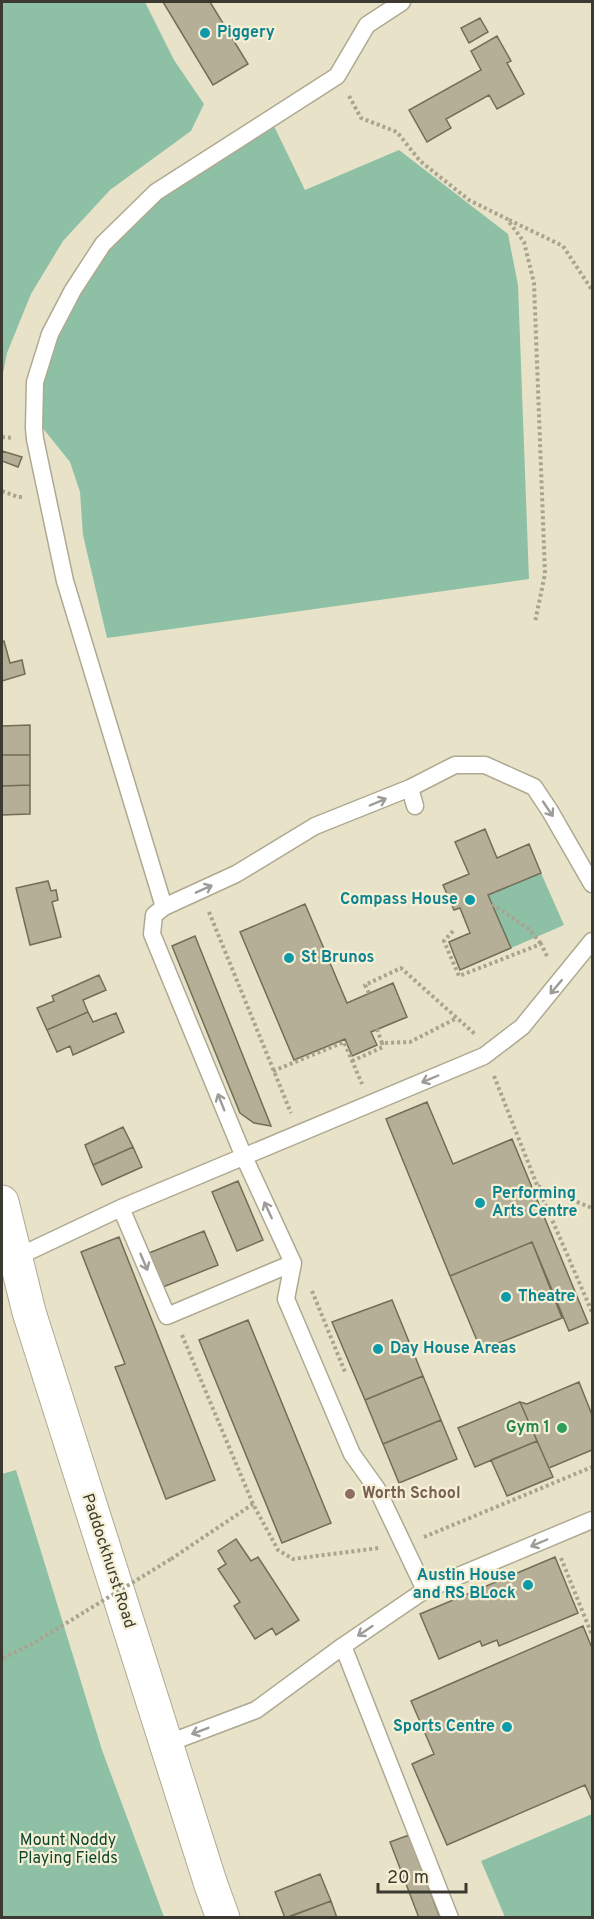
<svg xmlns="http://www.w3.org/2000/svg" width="594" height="1919" font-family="Overpass,sans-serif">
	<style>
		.green { fill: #8ec0a5 }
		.building { fill: #b4af96; stroke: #726e56; stroke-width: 1.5 }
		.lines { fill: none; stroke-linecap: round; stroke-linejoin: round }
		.lane-casing { stroke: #aea990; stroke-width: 19 }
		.secondary-casing { stroke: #aea990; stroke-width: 35 }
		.path { stroke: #a8a48f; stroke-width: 4; stroke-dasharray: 3 3; stroke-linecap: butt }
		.lane { stroke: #fff; stroke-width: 16 }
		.secondary { stroke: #fff; stroke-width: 33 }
		.path-bridge { stroke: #a8a48f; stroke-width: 4; stroke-dasharray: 3 3; stroke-linecap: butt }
		.oneway { stroke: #9e9c98 }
		.culture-dot { fill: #0f9aa8; stroke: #f5f0d5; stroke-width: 2 }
		.leisure-dot { fill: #2e9e5b; stroke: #f5f0d5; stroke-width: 2 }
		.education-dot { fill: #8d6e63; stroke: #f5f0d5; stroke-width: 2 }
		.labels { text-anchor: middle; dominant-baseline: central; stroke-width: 4.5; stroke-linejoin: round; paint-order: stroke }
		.culture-label { font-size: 16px; font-weight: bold; fill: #0d838f; stroke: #f5f0d5; text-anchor: start }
		.leisure-label { font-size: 16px; font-weight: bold; fill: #27864d; stroke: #f5f0d5; text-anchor: end }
		.education-label { font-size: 16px; font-weight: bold; fill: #785e54; stroke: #f5f0d5; text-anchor: start }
		.street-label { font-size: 16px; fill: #3c3a30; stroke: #f5f0d5 }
		.park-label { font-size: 16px; fill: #0e452e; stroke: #f5f0d5 }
	</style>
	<rect width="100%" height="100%" fill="#e8e3c8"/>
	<!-- green -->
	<path class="green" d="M2 2H145L174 60 204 104 191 131 110 190 63 241 31 294 7 353 2 378Z
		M274 126 305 190 399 150 508 234 518 285 529 579 107 638 83 535 80 492 70 462 42 427V383L56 337 78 293 107 247 158 198Z
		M541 873 564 925 511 948 488 895Z
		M16 1470 102 1750 164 1917H2V1474Z
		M592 1814V1917H505L481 1861Z"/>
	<!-- building -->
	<path class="building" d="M163 2H210L248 64 213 85Z
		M480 18 488 32 469 43 461 28Z
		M497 36 511 61 507 63 524 94 497 109 489 95 446 119 451 128 427 142 409 110 481 70 471 51Z
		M2 451 22 457 18 467 2 461Z
		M4 641 10 663 22 660 25 674 2 681V642Z
		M30 725V755H2V726Z
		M2 755H30V785L2 786Z
		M30 785V814L2 815V786Z
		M485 829 497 858 529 844 541 873 488 895 511 948 460 970 449 942 470 933 460 908 454 910 443 885 469 874 455 842Z
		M48 881 51 891 56 890 58 900 52 902 61 937 30 945 16 888Z
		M305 904 347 1003 393 983 407 1017 371 1032 377 1045 352 1056 345 1039 294 1060 240 932Z
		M195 936 271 1126 254 1123 240 1113 172 946Z
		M99 975 106 990 83 1000 88 1012 47 1030 37 1008 54 1001 52 996Z
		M88 1012 93 1022 116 1013 124 1032 73 1055 70 1046 57 1052 47 1030Z
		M427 1102 453 1164 512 1139 588 1323 569 1331 532 1242 450 1276 386 1119Z
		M123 1127 133 1147 93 1165 85 1145Z
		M133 1147 142 1167 102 1185 93 1165Z
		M238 1181 263 1240 237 1251 212 1192Z
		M204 1231 218 1265 163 1287 149 1253Z
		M119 1237 215 1480 166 1499 115 1367 125 1364 81 1252Z
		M532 1242 562 1318 481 1350 450 1276Z
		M392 1300 423 1376 365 1400 332 1322Z
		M248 1320 331 1523 282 1543 199 1340Z
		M423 1376 441 1420 383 1444 365 1400Z
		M579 1382 592 1415V1450L549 1468 520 1402 527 1404Z
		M520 1402 537 1441 475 1467 458 1428Z
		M441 1420 457 1459 399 1483 383 1444Z
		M537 1441 553 1477 507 1496 491 1460Z
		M236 1539 251 1561 258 1557 299 1620 276 1635 272 1628 255 1639 234 1606 240 1602 218 1569 226 1564 218 1551Z
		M555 1557 578 1613 499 1646 497 1640 482 1646 480 1641 439 1659 420 1614Z
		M583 1626 592 1648V1801L585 1785 447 1845 412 1764 434 1754 411 1701Z
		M409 1835 440 1918H419L390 1842Z
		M320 1874 331 1901 285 1918 275 1892Z
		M331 1901 337 1918H289V1917Z"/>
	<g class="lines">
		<defs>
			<path id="lane" d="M410 788 415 806
				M164 907 65 581 35 439 34 428 35 382 50 334 73 290 103 244 156 192 337 76 367 25 402 2
				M121 1208 167 1316 293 1263
				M15 1258 121 1208 484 1056 522 1027 592 941
				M425 1590 377 1489 352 1454 286 1299 293 1263 244 1157 152 934 154 915 164 907 236 874 315 826 410 788 455 765H485L534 787 550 811 592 884
				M343 1646 450 1918
				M166 1744 256 1710 343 1646 425 1590 592 1520"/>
			<path id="secondary" d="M2 1202 29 1312 211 1885 223 1918"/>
		</defs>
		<!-- lane casing -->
		<use href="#lane" class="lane-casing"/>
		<!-- secondary casing -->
		<use href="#secondary" class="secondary-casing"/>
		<!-- path -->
		<path class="path" d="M349 96 361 118 397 132 420 161 469 200 507 219 524 242 534 283 545 574 535 622
			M509 220 563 246 592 290
			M2 437 14 438
			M2 491 18 497H24
			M492 904 530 930 541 944
			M209 912 291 1113
			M453 931 444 941 459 976 541 944 548 958
			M369 993 365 985 401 968 476 1035
			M377 1029 382 1043 410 1042 455 1019
			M352 1061 383 1047 382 1043
			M273 1071 344 1042 362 1084
			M494 1076 537 1185 592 1312
			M538 1186 592 1208
			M312 1291 345 1372
			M182 1335 253 1504 278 1550 293 1559 379 1548
			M424 1537 592 1467
			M561 1558 592 1635
			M171 1559 253 1504
			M3 1658 34 1643 86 1611"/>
		<!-- lane -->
		<use href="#lane" class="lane"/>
		<!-- secondary -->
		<use href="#secondary" class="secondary"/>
		<!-- path-bridge -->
		<path class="path-bridge" d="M86 1611 171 1559"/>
	</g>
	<!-- one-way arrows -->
	<defs><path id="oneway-shaft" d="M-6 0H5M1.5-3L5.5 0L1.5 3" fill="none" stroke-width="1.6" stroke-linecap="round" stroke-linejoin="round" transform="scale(1.5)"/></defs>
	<g class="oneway">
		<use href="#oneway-shaft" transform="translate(378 802) rotate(-23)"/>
		<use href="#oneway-shaft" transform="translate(548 809) rotate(56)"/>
		<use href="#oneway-shaft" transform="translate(204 889) rotate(-24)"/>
		<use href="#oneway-shaft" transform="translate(556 987) rotate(130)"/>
		<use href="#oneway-shaft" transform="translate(430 1079) rotate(157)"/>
		<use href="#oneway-shaft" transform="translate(221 1102) rotate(-112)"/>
		<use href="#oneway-shaft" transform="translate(268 1210) rotate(-115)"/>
		<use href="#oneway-shaft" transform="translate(144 1262) rotate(67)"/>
		<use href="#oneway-shaft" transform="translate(539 1543) rotate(157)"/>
		<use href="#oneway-shaft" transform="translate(365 1631) rotate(146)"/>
		<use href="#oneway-shaft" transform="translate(200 1731) rotate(159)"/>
	</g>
	<!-- markers -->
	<g class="culture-dot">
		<circle cx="205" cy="33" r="6"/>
		<circle cx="470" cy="900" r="6"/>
		<circle cx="289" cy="958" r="6"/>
		<circle cx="480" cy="1203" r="6"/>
		<circle cx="506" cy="1297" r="6"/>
		<circle cx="378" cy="1349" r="6"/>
		<circle cx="528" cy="1585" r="6"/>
		<circle cx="507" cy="1727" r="6"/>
	</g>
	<circle class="leisure-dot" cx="562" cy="1428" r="6"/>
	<circle class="education-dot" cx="350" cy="1494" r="6"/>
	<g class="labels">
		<!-- culture labels -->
		<g class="culture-label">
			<text x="217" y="33">Piggery</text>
			<text x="458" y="900" text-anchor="end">Compass House</text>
			<text x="301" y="958">St Brunos</text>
			<text x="492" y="1194">Performing<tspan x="492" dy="18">Arts Centre</tspan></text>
			<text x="518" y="1297">Theatre</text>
			<text x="390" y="1349">Day House Areas</text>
			<text x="516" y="1576" text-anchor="end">Austin House<tspan x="516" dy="18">and RS BLock</tspan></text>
			<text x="495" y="1727" text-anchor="end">Sports Centre</text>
		</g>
		<!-- leisure labels -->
		<g class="leisure-label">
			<text x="550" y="1428">Gym 1</text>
		</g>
		<!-- education labels -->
		<g class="education-label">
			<text x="362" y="1494">Worth School</text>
		</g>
		<!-- street labels -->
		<g class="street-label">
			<text transform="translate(108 1561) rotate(72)">Paddockhurst Road</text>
		</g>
		<!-- park labels -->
		<g class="park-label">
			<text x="68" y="1841">Mount Noddy<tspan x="68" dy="18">Playing Fields</tspan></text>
		</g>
	</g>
	<!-- border -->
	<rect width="594" height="1919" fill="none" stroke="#3c3a30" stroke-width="6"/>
	<!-- scale -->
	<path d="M378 1883v9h88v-9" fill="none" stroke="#3c3a30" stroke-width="3"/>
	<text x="387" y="1883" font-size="18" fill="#3c3a30" stroke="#f5f0d5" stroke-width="4.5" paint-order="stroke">20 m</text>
</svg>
